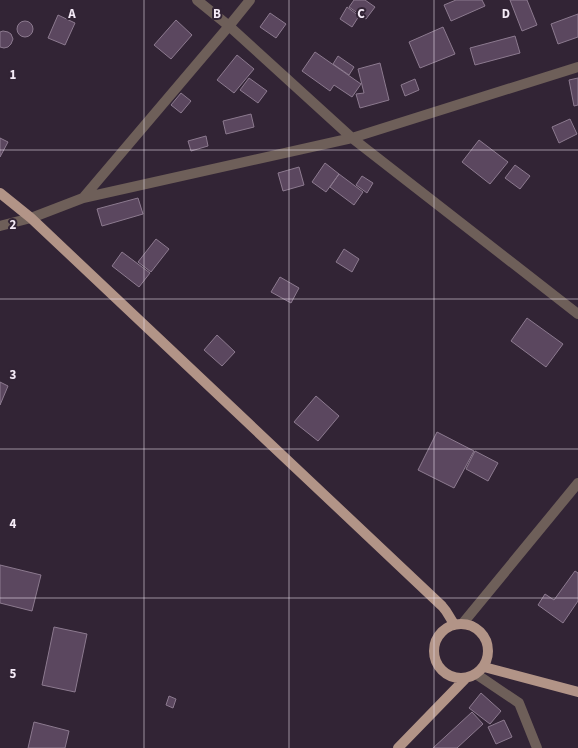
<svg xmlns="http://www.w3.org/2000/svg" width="578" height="748" font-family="'Source Sans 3',sans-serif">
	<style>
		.building { fill: #5b475f; stroke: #8c7a8f }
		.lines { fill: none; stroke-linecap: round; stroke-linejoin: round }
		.minor { stroke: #6e5f59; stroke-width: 10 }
		.major { stroke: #b29487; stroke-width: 10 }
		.grid { fill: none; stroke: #f4eaf6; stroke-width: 1; stroke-opacity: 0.55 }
		.grid-label { font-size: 13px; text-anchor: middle; font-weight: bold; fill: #f4eaf6; stroke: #322435; stroke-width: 4; stroke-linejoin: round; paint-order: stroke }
	</style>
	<rect width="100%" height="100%" fill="#322435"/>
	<!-- building -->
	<path class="building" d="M354 0H365L375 7 366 19 349 7Z
		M456 0H482L485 6 451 21 444 5Z
		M510 0H527L537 25 522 31Z
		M347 7 359 16 352 27 340 19Z
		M270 13 286 24 276 38 260 27Z
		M578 14V37L558 44 551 24Z
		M58 15 75 23 65 45 48 38Z
		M176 20 192 35 171 59 154 45Z
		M17 29a8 8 0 1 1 16 0a8 8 0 1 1-16 0Z
		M443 27 455 54 420 68 409 42Z
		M3 31 8 32 11 34 13 39 11 44 8 47 4 48 0 47V32Z
		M515 36 520 53 475 65 470 48Z
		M315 52 361 84 352 97 334 85 330 91 302 71Z
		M237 55 254 69 234 93 217 80Z
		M338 56 354 67 349 75 333 64Z
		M380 63 389 100 360 108 356 94 364 93 358 69Z
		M249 78 267 91 258 103 240 90Z
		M578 78V105L574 106 569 80Z
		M415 79 419 90 405 96 401 85Z
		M181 93 191 101 181 113 171 105Z
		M251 114 254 127 226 134 223 121Z
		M570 119 577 134 559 143 552 127Z
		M206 136 208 146 191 151 188 141Z
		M0 138 8 142 0 157Z
		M479 140 508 162 490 184 462 162Z
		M325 163 339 174 326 192 312 182Z
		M515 165 530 176 520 189 505 178Z
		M299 167 304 185 283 191 278 173Z
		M339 174 363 192 354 205 330 187Z
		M362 176 373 183 367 193 356 185Z
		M138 198 143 214 102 226 97 209Z
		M156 239 169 249 151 272 138 262Z
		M344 249 359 259 352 272 336 262Z
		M122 252 150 273 139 287 112 266Z
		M280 277 299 288 291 303 271 292Z
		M527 318 563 344 546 367 511 341Z
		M217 335 235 352 222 366 204 350Z
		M0 382 8 386 0 405Z
		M316 396 339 416 318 441 294 422Z
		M437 432 474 451 454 488 418 470Z
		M475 451 498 463 488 481 466 469Z
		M0 565 41 575 32 611 0 603Z
		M575 571 578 573V601L563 623 538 605 545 594 554 600Z
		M54 627 87 634 75 692 42 685Z
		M481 693 501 711 490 724 469 708Z
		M169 696 176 699 173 708 166 705Z
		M472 712 483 724 457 748H433Z
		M504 720 512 737 496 744 488 727Z
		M34 722 69 731 65 748H28Z"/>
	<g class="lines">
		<!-- minor -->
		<path class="minor" d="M197 0 229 26 352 138 578 314
			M83 198 229 26 250 0
			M0 226 31 218 83 198 352 138 578 67
			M463 623 578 483
			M476 674 519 703 537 748"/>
		<!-- major -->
		<path class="major" d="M0 193 31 218 442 606 446 611 454 624
			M434 651a27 27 0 1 1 54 0a27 27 0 1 1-54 0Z
			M484 667 578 692
			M398 748 466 678"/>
	</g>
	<!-- grid -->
	<path class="grid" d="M144 0V748M289 0V748M434 0V748M0 150H578M0 299H578M0 449H578M0 598H578"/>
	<g class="grid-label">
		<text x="72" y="18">A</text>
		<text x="217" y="18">B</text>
		<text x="361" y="18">C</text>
		<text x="506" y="18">D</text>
		<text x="13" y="79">1</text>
		<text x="13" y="229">2</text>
		<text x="13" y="379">3</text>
		<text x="13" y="528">4</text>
		<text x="13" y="678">5</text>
	</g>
</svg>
